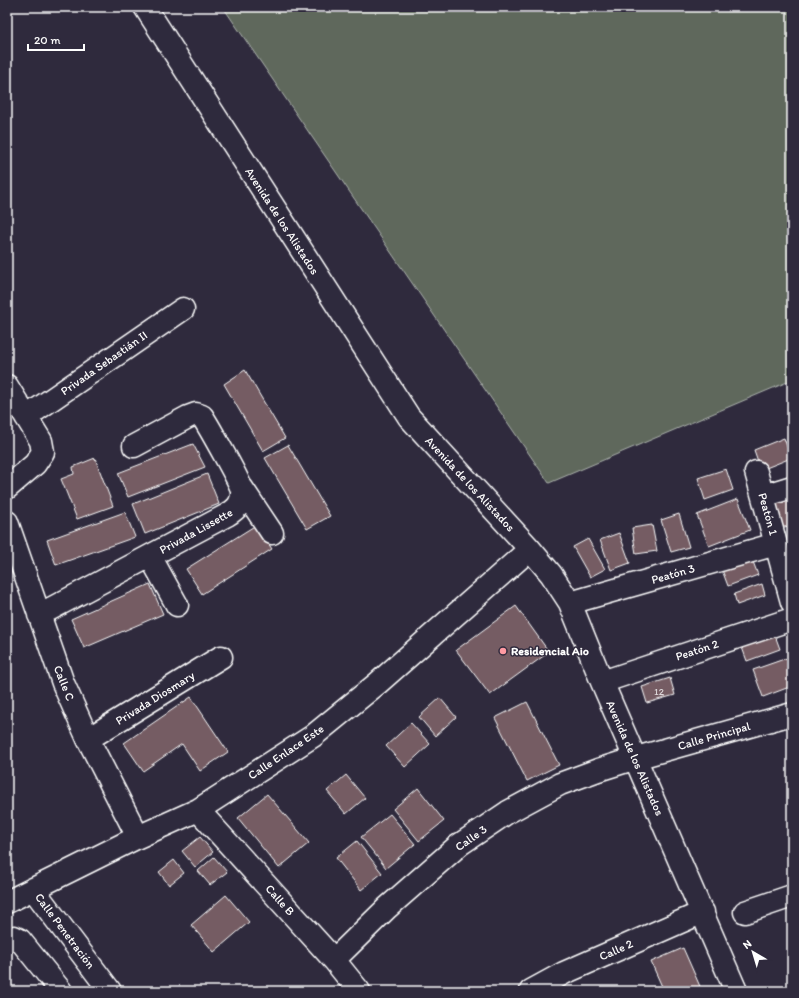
<svg xmlns="http://www.w3.org/2000/svg" width="799" height="998" font-family="Itim,sans-serif">
	<style>
		.green { fill: #5e685c; stroke: #aeb4ae }
		.building { fill: #745c63; stroke: #fff }
		.lines { fill: none; stroke-linecap: round; stroke-linejoin: round }
		.minor-casing { stroke: #fff; stroke-width: 25 }
		.minor { stroke: #2f2a3d; stroke-width: 22 }
		.poi-dot { fill: #ff9aa2; stroke: #2f2a3d; stroke-width: 1.5 }
		.labels { text-anchor: middle; dominant-baseline: central; stroke-width: 3; stroke-linejoin: round; paint-order: stroke }
		.number-label { font-size: 10px; fill: #dcd6d8 }
		.street-label { font-size: 12px; fill: #fff; stroke: #2f2a3d }
		.poi-label { font-size: 12px; font-weight: bold; fill: #fff; stroke: #2f2a3d; text-anchor: start }
	</style>
	<rect width="100%" height="100%" fill="#2f2a3d"/>
	<filter id="ink" filterUnits="userSpaceOnUse"><feTurbulence type="fractalNoise" baseFrequency=".025" numOctaves="2"/><feDisplacementMap in="SourceGraphic" scale="8" xChannelSelector="R" yChannelSelector="G"/><feConvolveMatrix kernelMatrix="1 2 1 2 8 2 1 2 1" color-interpolation-filters="sRGB"/></filter>
	<g filter="url(#ink)">
		<!-- green -->
		<path class="green" d="M223 7H792V380L549 483Z"/>
		<!-- building -->
		<path class="building" d="M245 370 285 438 263 451 224 384Z
			M784 438 791 458 761 470 754 450Z
			M193 444 205 467 128 497 118 473Z
			M288 445 330 516 307 529 265 458Z
			M95 458 113 506 77 519 61 479 74 474 73 467Z
			M726 469 733 490 705 500 698 478Z
			M207 474 219 504 145 534 133 504Z
			M787 495 792 513V525L777 529 768 500Z
			M738 499 750 530 709 546 697 515Z
			M125 512 135 537 56 565 47 540Z
			M679 514 689 547 671 552 661 520Z
			M256 525 272 549 202 594 186 569Z
			M652 525 657 551 636 554 632 528Z
			M619 533 630 563 611 570 600 540Z
			M588 539 605 569 590 577 573 547Z
			M752 559 758 575 728 586 722 570Z
			M150 584 163 614 84 648 71 619Z
			M762 584 765 595 737 605 734 594Z
			M516 606 549 652 490 695 456 650Z
			M773 630 780 649 747 661 740 642Z
			M790 657 792 662V686L763 697 753 670Z
			M670 678 675 695 647 703 642 687Z
			M191 697 228 752 200 771 182 744 143 771 124 743Z
			M440 698 456 717 435 736 419 717Z
			M527 702 559 765 527 781 495 718Z
			M411 723 430 744 405 767 386 746Z
			M346 775 365 798 346 814 327 791Z
			M418 788 444 821 419 841 393 809Z
			M267 794 309 843 279 868 238 818Z
			M390 814 415 844 386 868 361 837Z
			M200 837 213 852 195 867 182 851Z
			M357 841 382 873 361 890 336 858Z
			M214 857 227 872 210 885 198 871Z
			M174 860 184 873 169 885 159 872Z
			M226 895 249 922 214 952 191 925Z
			M683 948 702 991H664L651 962Z"/>
		<g class="lines">
			<defs>
				<path id="minor" d="M145 7 409 417 530 549 551 574 570 603 602 682 736 991
					M7 386 41 441 43 452 35 464 7 488
					M26 417 183 309
					M756 472 792 602
					M242 488 272 533
					M763 496 792 487
					M7 522 63 683 88 739 138 837
					M150 556 177 605
					M570 603 776 544
					M39 615 227 515C237 509 243 503 242 490 242 485 208 425 202 416L196 414 188 417 134 446
					M602 682 792 619
					M88 739 221 657
					M198 810 334 960 359 991
					M33 889 110 991
					M7 902 138 837 198 810 313 736 378 683 530 549
					M745 912 792 896
					M7 941 14 937 20 940 61 991
					M334 960 387 908 459 845 508 812 560 784 598 770 636 758 792 714
					M531 991 564 973 703 912"/>
			</defs>
			<!-- minor casing -->
			<use href="#minor" class="minor-casing"/>
			<!-- minor -->
			<use href="#minor" class="minor"/>
		</g>
	</g>
	<!-- markers -->
	<circle class="poi-dot" cx="503" cy="651" r="4"/>
	<g class="labels">
		<!-- number labels -->
		<g class="number-label">
			<text x="659" y="691">12</text>
		</g>
		<!-- street labels -->
		<g class="street-label">
			<text transform="translate(282 221) rotate(57)">Avenida de los Alistados</text>
			<text transform="translate(104 363) rotate(-35)">Privada Sebastián II</text>
			<text transform="translate(470 484) rotate(47)">Avenida de los Alistados</text>
			<text transform="translate(768 514) rotate(74)">Peatón 1</text>
			<text transform="translate(196 531) rotate(-29)">Privada Lissette</text>
			<text transform="translate(673 574) rotate(-16)">Peatón 3</text>
			<text transform="translate(697 650) rotate(-18)">Peatón 2</text>
			<text transform="translate(64 683) rotate(68)">Calle C</text>
			<text transform="translate(155 698) rotate(-32)">Privada Diosmary</text>
			<text transform="translate(714 736) rotate(-16)">Calle Principal</text>
			<text transform="translate(286 752) rotate(-34)">Calle Enlace Este</text>
			<text transform="translate(635 758) rotate(66)">Avenida de los Alistados</text>
			<text transform="translate(471 838) rotate(-35)">Calle 3</text>
			<text transform="translate(280 900) rotate(48)">Calle B</text>
			<text transform="translate(65 931) rotate(53)">Calle Penetración</text>
			<text transform="translate(616 950) rotate(-24)">Calle 2</text>
		</g>
		<!-- poi labels -->
		<g class="poi-label">
			<text x="511" y="651">Residencial Aio</text>
		</g>
	</g>
	<!-- margin -->
	<rect width="799" height="998" fill="none" stroke="#2f2a3d" stroke-width="24"/>
	<rect x="12" y="12" width="775" height="974" fill="none" stroke="#fff" stroke-width="1.5" filter="url(#ink)"/>
	<!-- north arrow -->
	<g transform="translate(753 952) rotate(322)" stroke="#2f2a3d" stroke-width="3" paint-order="stroke">
	<path d="M0-3L7 15L0 10L-7 15Z" fill="#ffffff"/>
	<text y="-6" font-size="11" font-weight="bold" text-anchor="middle" fill="#ffffff">N</text>
	</g>
	<!-- scale -->
	<path d="M28 44v6h56v-6" fill="none" stroke="#ffffff" stroke-width="2"/>
	<text x="34" y="44" font-size="12" fill="#ffffff" stroke="#2f2a3d" stroke-width="3" paint-order="stroke">20 m</text>
</svg>
